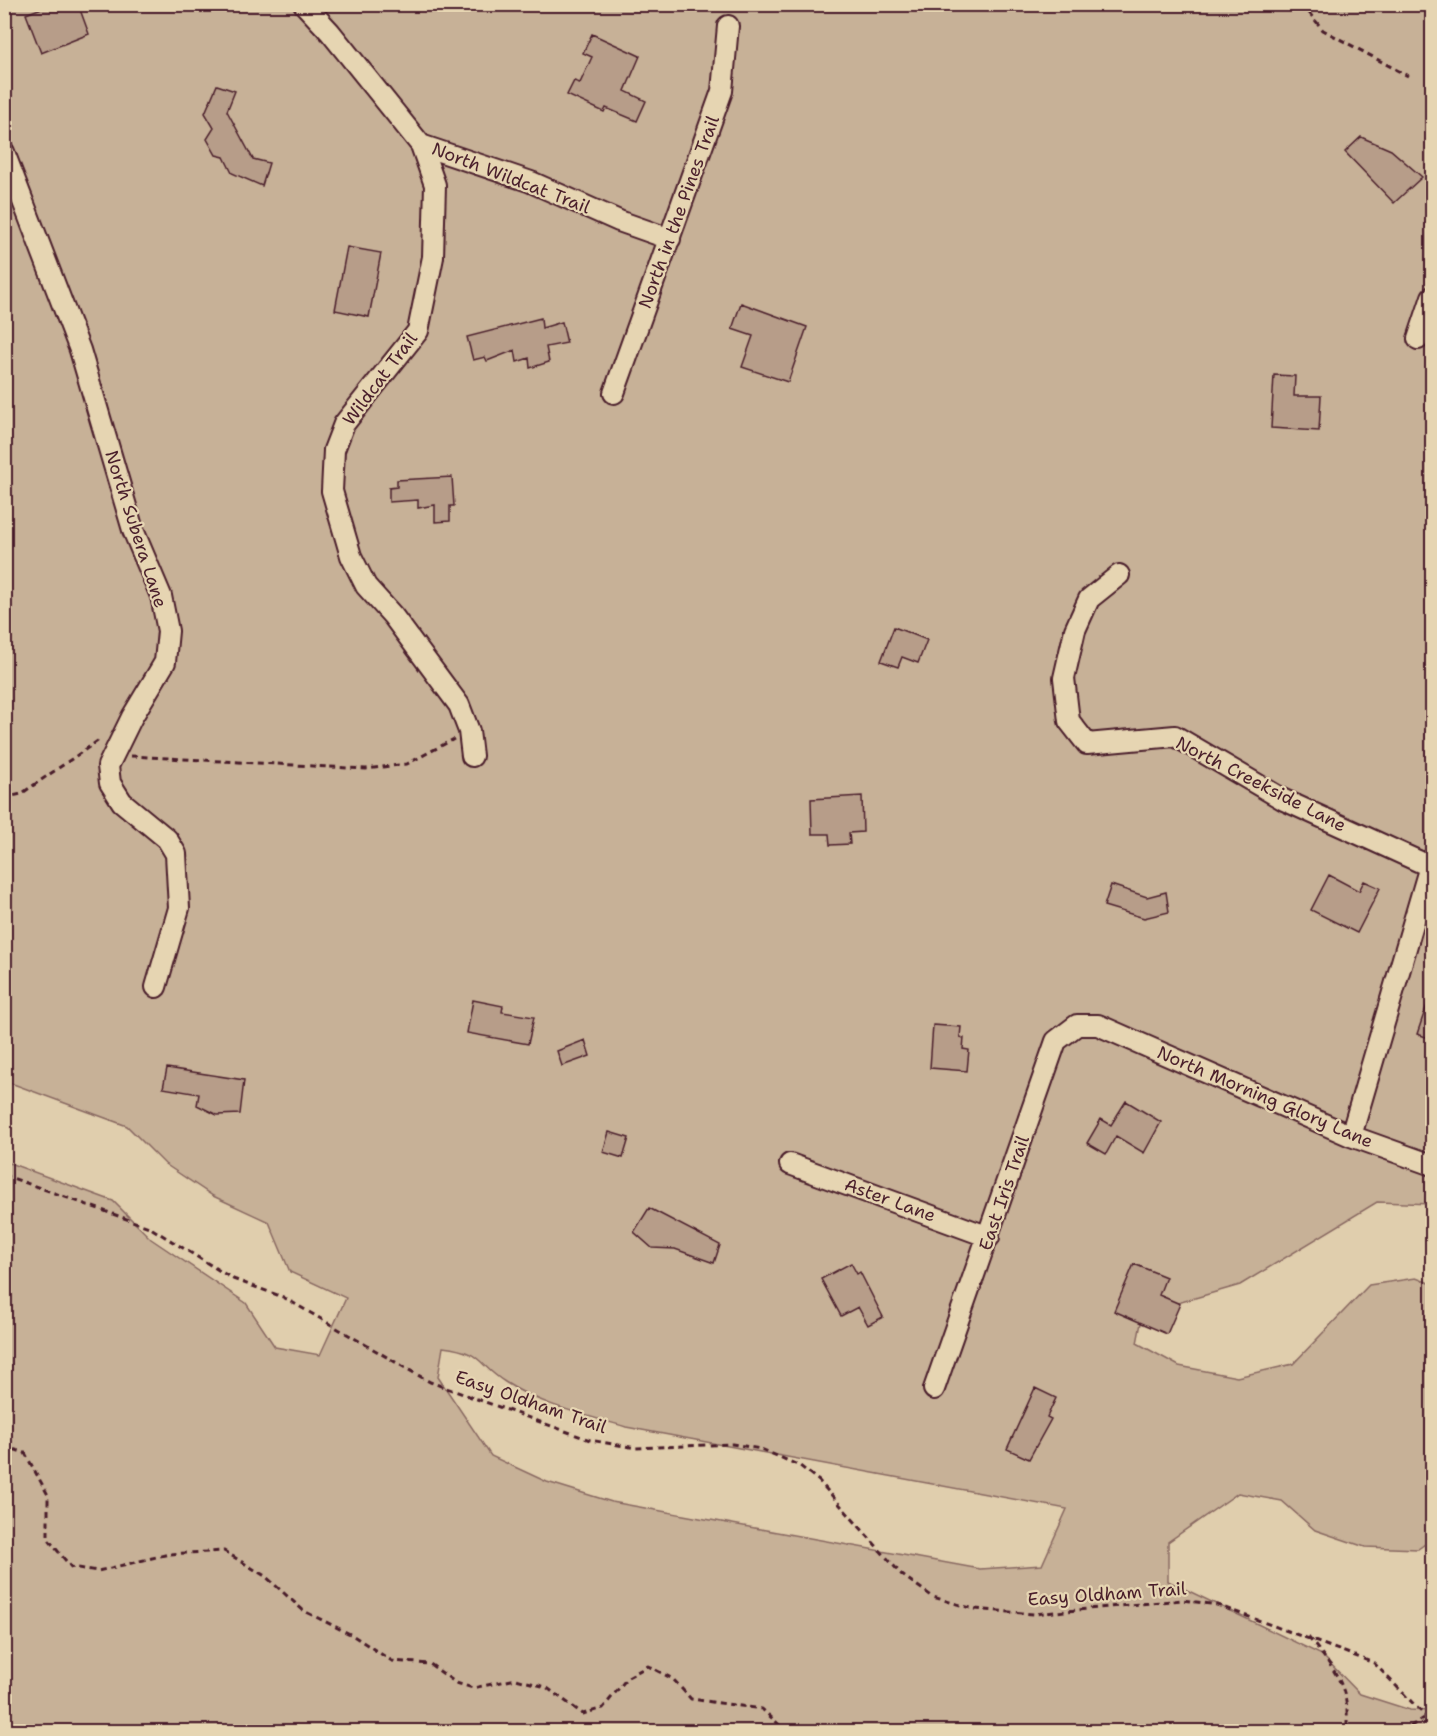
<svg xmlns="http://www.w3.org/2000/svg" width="1437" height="1736" font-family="'Shantell Sans',sans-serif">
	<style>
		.green { fill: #c7b197; stroke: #886861; stroke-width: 1.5; fill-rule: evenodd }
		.building { fill: #b79d89; stroke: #4a1f2b; stroke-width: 1.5 }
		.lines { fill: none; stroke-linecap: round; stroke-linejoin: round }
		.street-casing { stroke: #4a1f2b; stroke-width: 24 }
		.path { stroke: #4a1f2b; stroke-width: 3; stroke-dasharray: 6 4.5; stroke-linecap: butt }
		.street { stroke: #e6d5b2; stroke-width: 20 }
		.labels { text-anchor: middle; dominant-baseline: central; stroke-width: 4.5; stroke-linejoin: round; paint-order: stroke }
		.street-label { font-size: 18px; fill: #4a1f2b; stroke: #e6d5b2 }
	</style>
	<rect width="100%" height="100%" fill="#e0cead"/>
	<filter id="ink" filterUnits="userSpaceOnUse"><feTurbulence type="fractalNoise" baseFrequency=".0167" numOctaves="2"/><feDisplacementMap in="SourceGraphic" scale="12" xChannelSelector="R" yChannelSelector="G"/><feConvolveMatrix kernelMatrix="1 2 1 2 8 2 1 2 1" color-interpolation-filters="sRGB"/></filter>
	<g filter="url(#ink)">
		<!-- green -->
		<path class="green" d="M5 5H1432V1204L1377 1202 1240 1285 1143 1313 1137 1343 1179 1366 1237 1377 1293 1364 1369 1285 1416 1278 1432 1284V1539L1418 1549 1365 1547 1315 1530 1282 1501 1238 1493 1168 1542V1581L1322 1655 1360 1694 1410 1710 1432 1711V1731H5L4 1161 113 1201 151 1239 246 1303 275 1347 320 1355 346 1298 290 1272 269 1222 213 1196 165 1164 127 1126 5 1081ZM443 1347C483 1352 476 1363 505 1382 540 1405 586 1415 626 1427L1067 1509 1042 1565 980 1569 612 1502 547 1482 491 1456 438 1377Z"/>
		<!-- building -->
		<path class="building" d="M52 4H78L89 34 41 53 26 14Z
			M592 34 640 56 625 91 646 101 637 121 606 108 604 112 567 95 574 81 580 83 592 57 583 53Z
			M217 85 235 91 227 111 253 159 269 163 262 186 232 173 224 157 216 155 207 139 214 128 205 113Z
			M1361 137 1391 150 1422 177 1394 203 1345 152Z
			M347 247 381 253 369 317 335 310Z
			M741 303 807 327 788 382 742 367 753 336 732 329Z
			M541 318 542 328 562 322 567 343 546 347 549 362 530 368 529 358 517 362 515 350 487 361 485 357 473 360 467 337Z
			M1274 375 1295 376 1294 396H1321L1319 431 1271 428Z
			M452 477 454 506H450V521L435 522V505L418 508V500L389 502V488L397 487V480Z
			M894 627 927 640 918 663 902 657 898 667 881 661Z
			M862 796 863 832 849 833 850 844 830 845 829 834H812L811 799Z
			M1329 875 1359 891 1364 881 1380 888 1357 933 1311 910Z
			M1111 885 1147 897 1166 892 1169 912 1144 918 1104 906Z
			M1430 996 1432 997V1039L1417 1034Z
			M473 1000 503 1006 502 1012 534 1017 528 1044 467 1033Z
			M933 1025 961 1027 960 1037 964 1038 963 1049 969 1050 967 1071 930 1068Z
			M585 1040 590 1056 562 1066 557 1051Z
			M167 1068 244 1080 240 1114 217 1115 197 1105 199 1094 163 1088Z
			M1126 1101 1161 1122 1144 1153 1116 1136 1106 1154 1087 1143 1101 1119 1111 1125Z
			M609 1132 629 1138 623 1158 603 1152Z
			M649 1208 720 1245 714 1263 675 1249 652 1248 634 1232Z
			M851 1263 857 1274 860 1272 883 1317 868 1325 858 1307 841 1316 821 1279Z
			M1134 1264 1166 1277 1159 1295 1180 1304 1167 1334 1114 1311Z
			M1035 1388 1056 1398 1047 1417 1051 1419 1029 1459 1007 1449Z"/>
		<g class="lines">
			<defs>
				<path id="street" d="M304 4 330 32 421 145 531 182 619 221 670 239
					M421 145 435 185 433 257 418 331 344 424 334 450 332 491 351 556 366 586 393 616 459 705 469 731 472 756
					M4 152 80 350 133 530 161 596 168 631 165 662 132 717 108 766 110 783 122 802 167 839 176 854 179 908 156 987
					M1418 339 1432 297
					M614 393 722 91 728 26
					M1119 575 1089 599 1075 630 1064 678 1069 721 1087 744 1175 736 1284 800 1429 866
					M1351 1136 1432 859
					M790 1164 989 1237
					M934 1389 1056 1041 1077 1025H1098L1351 1136 1432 1165"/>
			</defs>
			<!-- street casing -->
			<use href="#street" class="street-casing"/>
			<!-- path -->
			<path class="path" d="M1302 4 1323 30 1408 76
				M131 756 366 769 407 764 454 739
				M4 798 21 794 99 740
				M4 1175 149 1227 233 1279 283 1297 430 1382 590 1440 636 1448 732 1444 761 1449 800 1466 819 1481 902 1575 933 1597 974 1609 1034 1614 1183 1600 1217 1605 1374 1663 1432 1723
				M4 1446 25 1453 48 1495V1539L71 1567 98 1571 169 1554 224 1551 265 1576 304 1611 352 1635 392 1661 430 1664 456 1683 473 1688 516 1679 546 1687 583 1714 603 1708 628 1677 648 1666 673 1679 691 1699 762 1709 787 1732
				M1308 1637C1334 1669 1352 1688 1346 1732
				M1401 1732 1426 1717 1432 1704"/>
			<!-- street -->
			<use href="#street" class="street"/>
		</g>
	</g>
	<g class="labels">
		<!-- street labels -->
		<g class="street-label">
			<text transform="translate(511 178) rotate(21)">North Wildcat Trail</text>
			<text transform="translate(679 212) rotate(-70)">North in the Pines Trail</text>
			<text transform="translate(380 379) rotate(-53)">Wildcat Trail</text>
			<text transform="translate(136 529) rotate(72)">North Subera Lane</text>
			<text transform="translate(1261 784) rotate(27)">North Creekside Lane</text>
			<text transform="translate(1265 1097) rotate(23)">North Morning Glory Lane</text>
			<text transform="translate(1004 1193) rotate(-71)">East Iris Trail</text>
			<text transform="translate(890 1200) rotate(20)">Aster Lane</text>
			<text transform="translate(531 1402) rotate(19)">Easy Oldham Trail</text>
			<text transform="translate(1107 1594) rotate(-4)">Easy Oldham Trail</text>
		</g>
	</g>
	<!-- margin -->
	<rect width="1437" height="1736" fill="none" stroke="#e6d5b2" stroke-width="24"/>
	<rect x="12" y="12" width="1413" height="1712" fill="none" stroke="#4a1f2b" stroke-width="2" filter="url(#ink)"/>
</svg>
